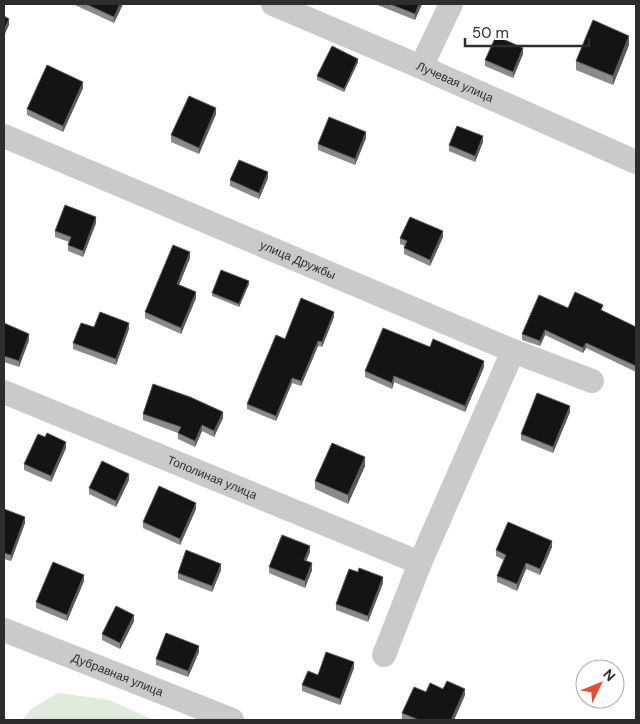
<svg xmlns="http://www.w3.org/2000/svg" width="640" height="724" font-family="'DM Sans',sans-serif">
	<style>
		.green { fill: #dfebdb }
		.lines { fill: none; stroke-linecap: round; stroke-linejoin: round }
		.minor { stroke: #cacaca; stroke-width: 24 }
		.wall { fill: #8a8a8a }
		.shaded-wall { fill: #5a5a5a }
		.building { fill: #141414; stroke: #5a5a5a }
		.labels { text-anchor: middle; dominant-baseline: central; stroke-width: 5; stroke-linejoin: round; paint-order: stroke }
		.street-label { font-size: 12px; fill: #2d2d2d; stroke: #fff }
	</style>
	<rect width="100%" height="100%" fill="#fff"/>
	<!-- green -->
	<path class="green" d="M58 693 109 700 154 720H22L31 709Z"/>
	<g class="lines">
		<!-- minor -->
		<g class="minor">
			<path id="s1" d="M273 4 421 67 636 162"/>
			<path d="M421 67 451 4"/>
			<path id="s2" d="M4 136 513 351 592 381"/>
			<path id="s3" d="M4 392 420 563"/>
			<path id="s4" d="M4 630 232 720"/>
			<path d="M384 655 420 563 513 351"/>
		</g>
	</g>
	<!-- wall -->
	<path class="wall" d="M75 4H123L114 23 75 5Z
		M375 4H422L415 20Z
		M629 45 613 85 576 70V61Z
		M523 54 513 78 485 66V60Z
		M358 62 344 92 317 80V76Z
		M83 88 63 132 27 115V109Z
		M216 114 199 154 171 142V135Z
		M366 138 355 165 318 150V144Z
		M483 142 475 162 449 151V145Z
		M268 178 259 199 230 186V180Z
		M96 223 83 257 68 251V245L69 242 55 237V231Z
		M443 237 430 266 404 254V248L405 246 400 244V238Z
		M190 258 179 285 196 298 181 334 145 318V312Z
		M249 284 239 307 212 296V293Z
		M568 308 603 311 636 327V372L586 348 583 353 545 335 540 346 522 340V334Z
		M334 317 322 347 318 346 301 386 292 383 276 421 247 409V404L285 339Z
		M4 323 29 340 19 367 4 362Z
		M94 327 129 329 116 365 73 349V343Z
		M430 347 484 367 465 412 394 382 392 389 365 377V371Z
		M570 412 553 453 521 440V434Z
		M143 414 223 418 214 437 202 431 195 447 178 439V433L143 420Z
		M66 448 51 482 24 470V464Z
		M365 466 348 504 315 489V481Z
		M129 480 116 507 89 494V488Z
		M4 509 25 523 11 561 4 559Z
		M196 509 180 545 143 528V522Z
		M552 547 540 575 526 569 517 591 497 582V576L504 560 496 556V550Z
		M310 552 306 561 312 570 305 588 269 573V567Z
		M221 570 212 592 178 579V573Z
		M84 581 67 621 36 608V602Z
		M383 583 368 622 336 610V604Z
		M134 621 120 649 102 640V634Z
		M199 652 188 677 156 665V659Z
		M354 668 340 705 302 691V685Z
		M443 689 465 695 454 720H406L402 719V713L426 692Z"/>
	<!-- shaded-wall -->
	<path class="shaded-wall" d="M120 4H123L114 23V17Z
		M419 4H422L415 20V14Z
		M9 19V25L4 36V30Z
		M629 36V45L613 85V76Z
		M523 48V54L513 78V72Z
		M358 59V62L344 92V89Z
		M83 82V88L63 132V126Z
		M216 108V114L199 154V148Z
		M366 132V138L355 165V159Z
		M483 136V142L475 162V156Z
		M268 172V178L259 199V193Z
		M96 217V223L83 257V251Z
		M443 231V237L430 266V260Z
		M190 252V258L177 290V284Z
		M249 281V284L239 307V304Z
		M196 292V298L181 334V328Z
		M334 312V317L322 347V342Z
		M129 323V329L116 365V359Z
		M545 330V335L540 346V341Z
		M29 334V340L19 367V361Z
		M318 341V346L301 386V381Z
		M586 343V348L583 353V348Z
		M484 361V367L465 412V406Z
		M394 376V382L392 389V383Z
		M292 378V383L276 421V416Z
		M570 406V412L553 453V447Z
		M223 412V418L214 437V431Z
		M202 425V431L195 447V441Z
		M66 442V448L51 482V476Z
		M365 457V466L348 504V495Z
		M129 474V480L116 507V501Z
		M196 503V509L180 545V539Z
		M25 517V523L11 561V555Z
		M552 541V547L540 575V569Z
		M310 546V552L304 566V560Z
		M312 563V570L305 588V581Z
		M526 563V569L517 591V584Z
		M221 564V570L212 592V586Z
		M84 575V581L67 621V615Z
		M383 577V583L368 622V616Z
		M134 615V621L120 649V643Z
		M199 646V652L188 677V671Z
		M354 662V668L340 705V699Z
		M465 689V695L454 720H451Z"/>
	<!-- building -->
	<path class="building" d="M86 4H120L114 17Z
		M390 4H419L415 14Z
		M4 16 9 19 4 30Z
		M593 20 629 36 613 76 576 61Z
		M496 36 523 48 513 72 485 60Z
		M332 46 358 59 344 89 317 76Z
		M47 65 83 82 63 126 27 109Z
		M189 96 216 108 199 148 171 135Z
		M329 117 366 132 355 159 318 144Z
		M457 126 483 136 475 156 449 145Z
		M239 160 268 172 259 193 230 180Z
		M65 205 96 217 83 251 68 245 71 237 55 231Z
		M410 217 443 231 430 260 404 248 407 241 400 238Z
		M173 245 190 252 177 284 196 292 181 328 145 312Z
		M221 270 249 281 239 304 212 293Z
		M575 292 603 305 601 310 636 327V366L586 343 583 348 545 330 540 341 522 334 539 295 568 308Z
		M301 298 334 312 322 342 318 341 301 381 292 378 276 416 247 404 276 335 285 339Z
		M100 312 129 323 116 359 73 343 81 323 94 327Z
		M4 323 29 334 19 361 4 356Z
		M383 328 430 347 433 339 484 361 465 406 394 376 392 383 365 371Z
		M153 384 190 397 223 412 214 431 202 425 195 441 178 433 181 427 143 414Z
		M537 393 570 406 553 447 521 434Z
		M47 433 66 442 51 476 24 464 38 434 45 437Z
		M332 443 365 457 348 495 315 481Z
		M102 461 129 474 116 501 89 488Z
		M159 486 196 503 180 539 143 522Z
		M4 509 25 517 11 555 4 553Z
		M508 522 552 541 540 569 526 563 517 584 497 576 506 555 496 550Z
		M282 535 310 546 304 560 312 563 305 581 269 567Z
		M186 550 221 564 212 586 178 573Z
		M53 562 84 575 67 615 36 602Z
		M359 568 383 577 368 616 336 604 349 569 358 572Z
		M116 606 134 615 120 643 102 634Z
		M166 633 199 646 188 671 156 659Z
		M326 652 354 662 340 699 302 685 308 671 318 675Z
		M447 681 465 689 451 720H419L402 713 414 687 426 692 430 683 443 689Z"/>
	<g class="labels">
		<!-- street labels -->
		<g class="street-label">
			<text stroke="none"><textPath href="#s1" startOffset="198">Лучевая улица</textPath></text>
			<text stroke="none"><textPath href="#s2" startOffset="319">улица Дружбы</textPath></text>
			<text stroke="none"><textPath href="#s3" startOffset="225">Тополиная улица</textPath></text>
			<text stroke="none"><textPath href="#s4" startOffset="122">Дубравная улица</textPath></text>
		</g>
	</g>
	<!-- border -->
	<rect width="640" height="724" fill="none" stroke="#2d2d2d" stroke-width="10"/>
	<!-- north arrow -->
	<g transform="translate(600 684) rotate(47)"><circle r="24" fill="#ffffff" stroke="#ababab"/>
	<path d="M0-4L9 19L0 12L-9 19Z" fill="#e4502f"/>
	<text y="-8" font-size="14" font-weight="bold" text-anchor="middle" fill="#2d2d2d">N</text>
	</g>
	<!-- scale -->
	<path d="M465 38v8h124v-8" fill="none" stroke="#2d2d2d" stroke-width="2.5"/>
	<text x="472" y="38" font-size="15" fill="#2d2d2d" stroke="#ffffff" stroke-width="4" paint-order="stroke">50 m</text>
</svg>
